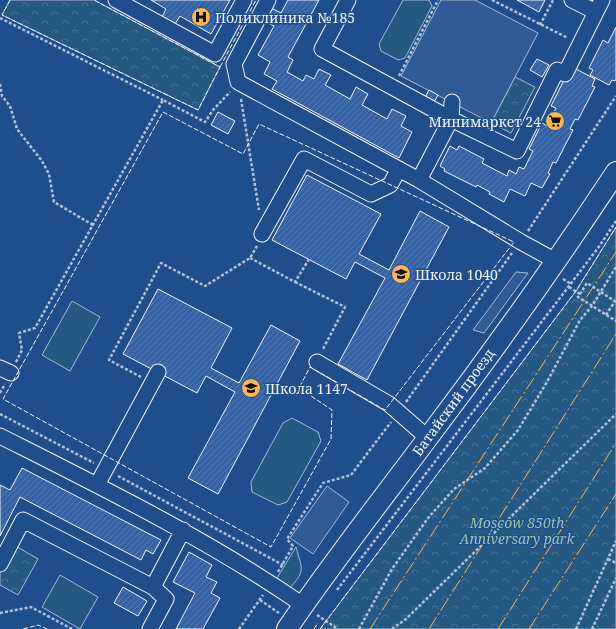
<svg xmlns="http://www.w3.org/2000/svg" width="616" height="629" font-family="'Noto Serif',serif">
	<style>
		.grass { fill: #245a82; stroke: #a8bbd7 }
		.park { fill: url(#park-crowns); stroke: #a8bbd7 }
		.parking { fill: #305b95; stroke: #a8bbd7 }
		.building { fill: url(#building-hatch); stroke: #f2f6ff }
		.lines { fill: none; stroke-linecap: round; stroke-linejoin: round }
		.minor-casing { stroke: #f2f6ff; stroke-width: 17 }
		.major-casing { stroke: #f2f6ff; stroke-width: 22 }
		.path { stroke: #b3c4dc; stroke-width: 2.5; stroke-dasharray: 3 2; stroke-linecap: butt }
		.minor { stroke: #1f4e8c; stroke-width: 15 }
		.major { stroke: #1f4e8c; stroke-width: 20 }
		.fence { stroke: #f2f6ff; stroke-width: 1; stroke-dasharray: 5 2; stroke-linecap: butt }
		.power { stroke: #ffb74d; stroke-width: 1; stroke-dasharray: 14 3 2 3; stroke-linecap: butt }
		.labels { text-anchor: middle; dominant-baseline: central; stroke-width: 3; stroke-linejoin: round; paint-order: stroke }
		.poi-label { font-size: 14px; fill: #f2f6ff; stroke: #1f4e8c; text-anchor: start }
		.street-label { font-size: 14px; fill: #f2f6ff; stroke: #1f4e8c }
		.park-label { font-size: 14px; font-style: italic; fill: #97c8a6; stroke: #1f4e8c }
	</style>
	<defs>
		<pattern id="park-crowns" width="20" height="18" patternUnits="userSpaceOnUse"><rect width="20" height="18" fill="#245a82"/><path d="M2 6a3 3 0 1 1 6 0M12 15a3 3 0 1 1 6 0" fill="none" stroke="#447295"/></pattern>
		<pattern id="building-hatch" width="6" height="6" patternUnits="userSpaceOnUse"><rect width="6" height="6" fill="#3563a3"/><path d="M-1 1l2-2M0 6l6-6M5 7l2-2" fill="none" stroke="#537ab1"/></pattern>
	</defs>
	<rect width="100%" height="100%" fill="#1f4e8c"/>
	<!-- grass -->
	<path class="grass" d="M403 0H429L432 6 405 58 398 60 381 51 379 44Z
		M72 301 100 317 70 371 42 355Z
		M292 418 318 432 321 441 287 502 278 505 252 492 251 482 283 423Z
		M296 547C302 569 306 570 290 588L274 583Z
		M60 575 98 597 80 629 42 607Z"/>
	<!-- park -->
	<path class="park" d="M10 0H94L220 67 198 110 2 15Z
		M515 77 535 87 511 133 491 123Z
		M616 227V629H320L576 291Z
		M14 545 38 559 18 595 0 585V569Z"/>
	<!-- parking -->
	<path class="parking" d="M441 0H475L538 33 491 123 401 76Z
		M516 272 528 273 484 333 473 330Z
		M327 486 349 502 313 554 290 538Z"/>
	<!-- building -->
	<path class="building" d="M151 0H230L211 34 180 16 175 24 162 17 166 9Z
		M288 0H319L288 57 293 60 287 72 303 81 306 75 314 79 319 69 331 75 325 85 350 99 356 87 368 94 362 105 387 119 392 109 406 116 401 126 412 132 399 158 272 89 277 81 264 74 270 62 258 55 274 26 264 21 271 8 281 13Z
		M517 0H545L539 12Z
		M616 27V79L615 81 612 80 609 85 590 75 593 70 589 68 603 40 608 43Z
		M537 59 549 65 542 77 530 70Z
		M576 69 595 79 592 86 595 87 578 120 575 119 570 129 573 130 556 163 553 162 549 171 548 173 550 174 542 188 531 183 525 196 510 189 504 202 489 194 490 192 477 185 476 187 444 171 445 169 440 166 450 146 457 150 459 146 484 159 482 163 507 176 509 170 516 174 519 167 524 169 533 151 529 149 542 123 547 126 556 108 551 106 564 80 568 82Z
		M429 90 438 95 433 104 424 99Z
		M218 112 235 121 228 134 211 125Z
		M307 175 381 214 359 254 389 270 420 211 449 227 367 380 338 364 385 278 355 262 346 279 272 240Z
		M158 289 232 328 211 368 239 383 271 325 300 341 218 494 188 478 235 392 206 376 197 393 123 354Z
		M22 468 161 540 153 554 146 550 141 560 20 497 0 536V485L10 490Z
		M189 552 212 565 206 577 217 582 211 593 220 598 203 629H176L195 593 173 582Z
		M123 587 147 601 138 616 114 603Z"/>
	<g class="lines">
		<defs>
			<path id="minor" d="M116 0 215 54 244 0
				M268 0 234 64 238 82 419 180 521 242 556 261
				M348 0 322 49 451 119 517 151 557 70 565 74 602 0
				M572 0 596 12
				M419 180 451 119 452 102
				M262 234 304 159 371 194 390 185 399 169
				M317 362 389 404 428 438
				M0 368 11 373
				M0 436C103 488 207 539 303 605
				M97 485 158 372
				M0 564 23 520 153 587
				M150 629 166 599 153 587 183 530"/>
			<path id="major" d="M287 629C331 564 380 502 427 439 493 352 556 263 616 172"/>
		</defs>
		<!-- minor casing -->
		<use href="#minor" class="minor-casing"/>
		<!-- major casing -->
		<use href="#major" class="major-casing"/>
		<!-- path -->
		<path class="path" d="M492 0 568 38
			M0 18 163 100
			M540 25 553 0
			M399 76 438 0
			M0 84 2 96 10 106 17 129 42 161 49 174 54 202 93 225
			M241 99 259 210
			M528 231 616 96
			M250 258 295 282 309 259
			M563 279 571 284
			M295 282 345 307 323 349
			M569 287 580 294
			M616 302 587 283 578 297 616 321
			M606 315 615 301
			M16 362 22 350 19 333 35 328 163 100 205 122 213 110 230 92
			M141 377 109 360 161 263 205 286 250 258 257 246
			M0 393 5 384
			M406 402 512 253
			M0 414 94 463
			M118 476 283 565
			M608 559 616 563
			M278 572 293 546 287 539 323 483 351 475 391 422
			M337 590 598 248 616 221
			M260 600 279 613
			M0 613 31 607 72 629
			M317 615 338 629
			M239 629 263 595
			M359 629 392 569 428 518 454 489 485 468 518 430 547 382 580 320 592 306 616 267
			M392 629 406 619 616 414
			M576 629 616 541
			M592 629 616 578"/>
		<!-- minor -->
		<use href="#minor" class="minor"/>
		<!-- major -->
		<use href="#major" class="major"/>
		<!-- fence -->
		<path class="fence" d="M10 0 2 15 198 110 220 67 94 0
			M220 67 256 0
			M163 112 243 154 259 124 514 242 385 410 310 367 299 388 332 410 331 439 271 547 3 399Z
			M23 629 38 625 47 629
			M314 629 318 623
			M320 629 576 291 616 227"/>
		<!-- power -->
		<path class="power" d="M370 629 616 252
			M429 629 616 334
			M498 629 616 443
			M529 629 616 494"/>
	</g>
	<!-- icons -->
	<defs>
		<symbol id="hospital-disc" viewBox="-11 -11 22 22"><circle r="9.5" fill="#ffb74d" stroke="#1f4e8c"/><path d="M-5-5h3v3.5h4V-5h3V5h-3V1.5h-4V5h-3Z" fill="#111"/></symbol>
		<symbol id="supermarket-disc" viewBox="-11 -11 22 22"><circle r="9.5" fill="#ffb74d" stroke="#1f4e8c"/><path d="M-6-5.5h2.5l.6 2H6L4.5 2H-2.5L-4.4-4H-6ZM-1.5 3.2a1.3 1.3 0 1 0 .1 0ZM3 3.2a1.3 1.3 0 1 0 .1 0Z" fill="#111"/></symbol>
		<symbol id="school-disc" viewBox="-11 -11 22 22"><circle r="9.5" fill="#ffb74d" stroke="#1f4e8c"/><path d="M0-5L7-2L0 1L-7-2ZM-4 1L0 2.5L4 1V4Q0 6-4 4Z" fill="#111"/></symbol>
	</defs>
	<g fill-rule="evenodd">
		<use href="#hospital-disc" x="190" y="6" width="22" height="22"/>
		<use href="#supermarket-disc" x="544" y="110" width="22" height="22"/>
		<use href="#school-disc" x="390" y="263" width="22" height="22"/>
		<use href="#school-disc" x="240" y="377" width="22" height="22"/>
	</g>
	<g class="labels">
		<!-- poi labels -->
		<g class="poi-label">
			<text x="215" y="17">Поликлиника №185</text>
			<text x="541" y="121" text-anchor="end">Минимаркет 24</text>
			<text x="415" y="274">Школа 1040</text>
			<text x="265" y="388">Школа 1147</text>
		</g>
		<!-- street labels -->
		<g class="street-label">
			<text transform="translate(453 402) rotate(-54)">Батайский проезд</text>
		</g>
		<!-- park labels -->
		<g class="park-label">
			<text x="517" y="522">Moscow 850th<tspan x="517" dy="16">Anniversary park</tspan></text>
		</g>
	</g>
</svg>
